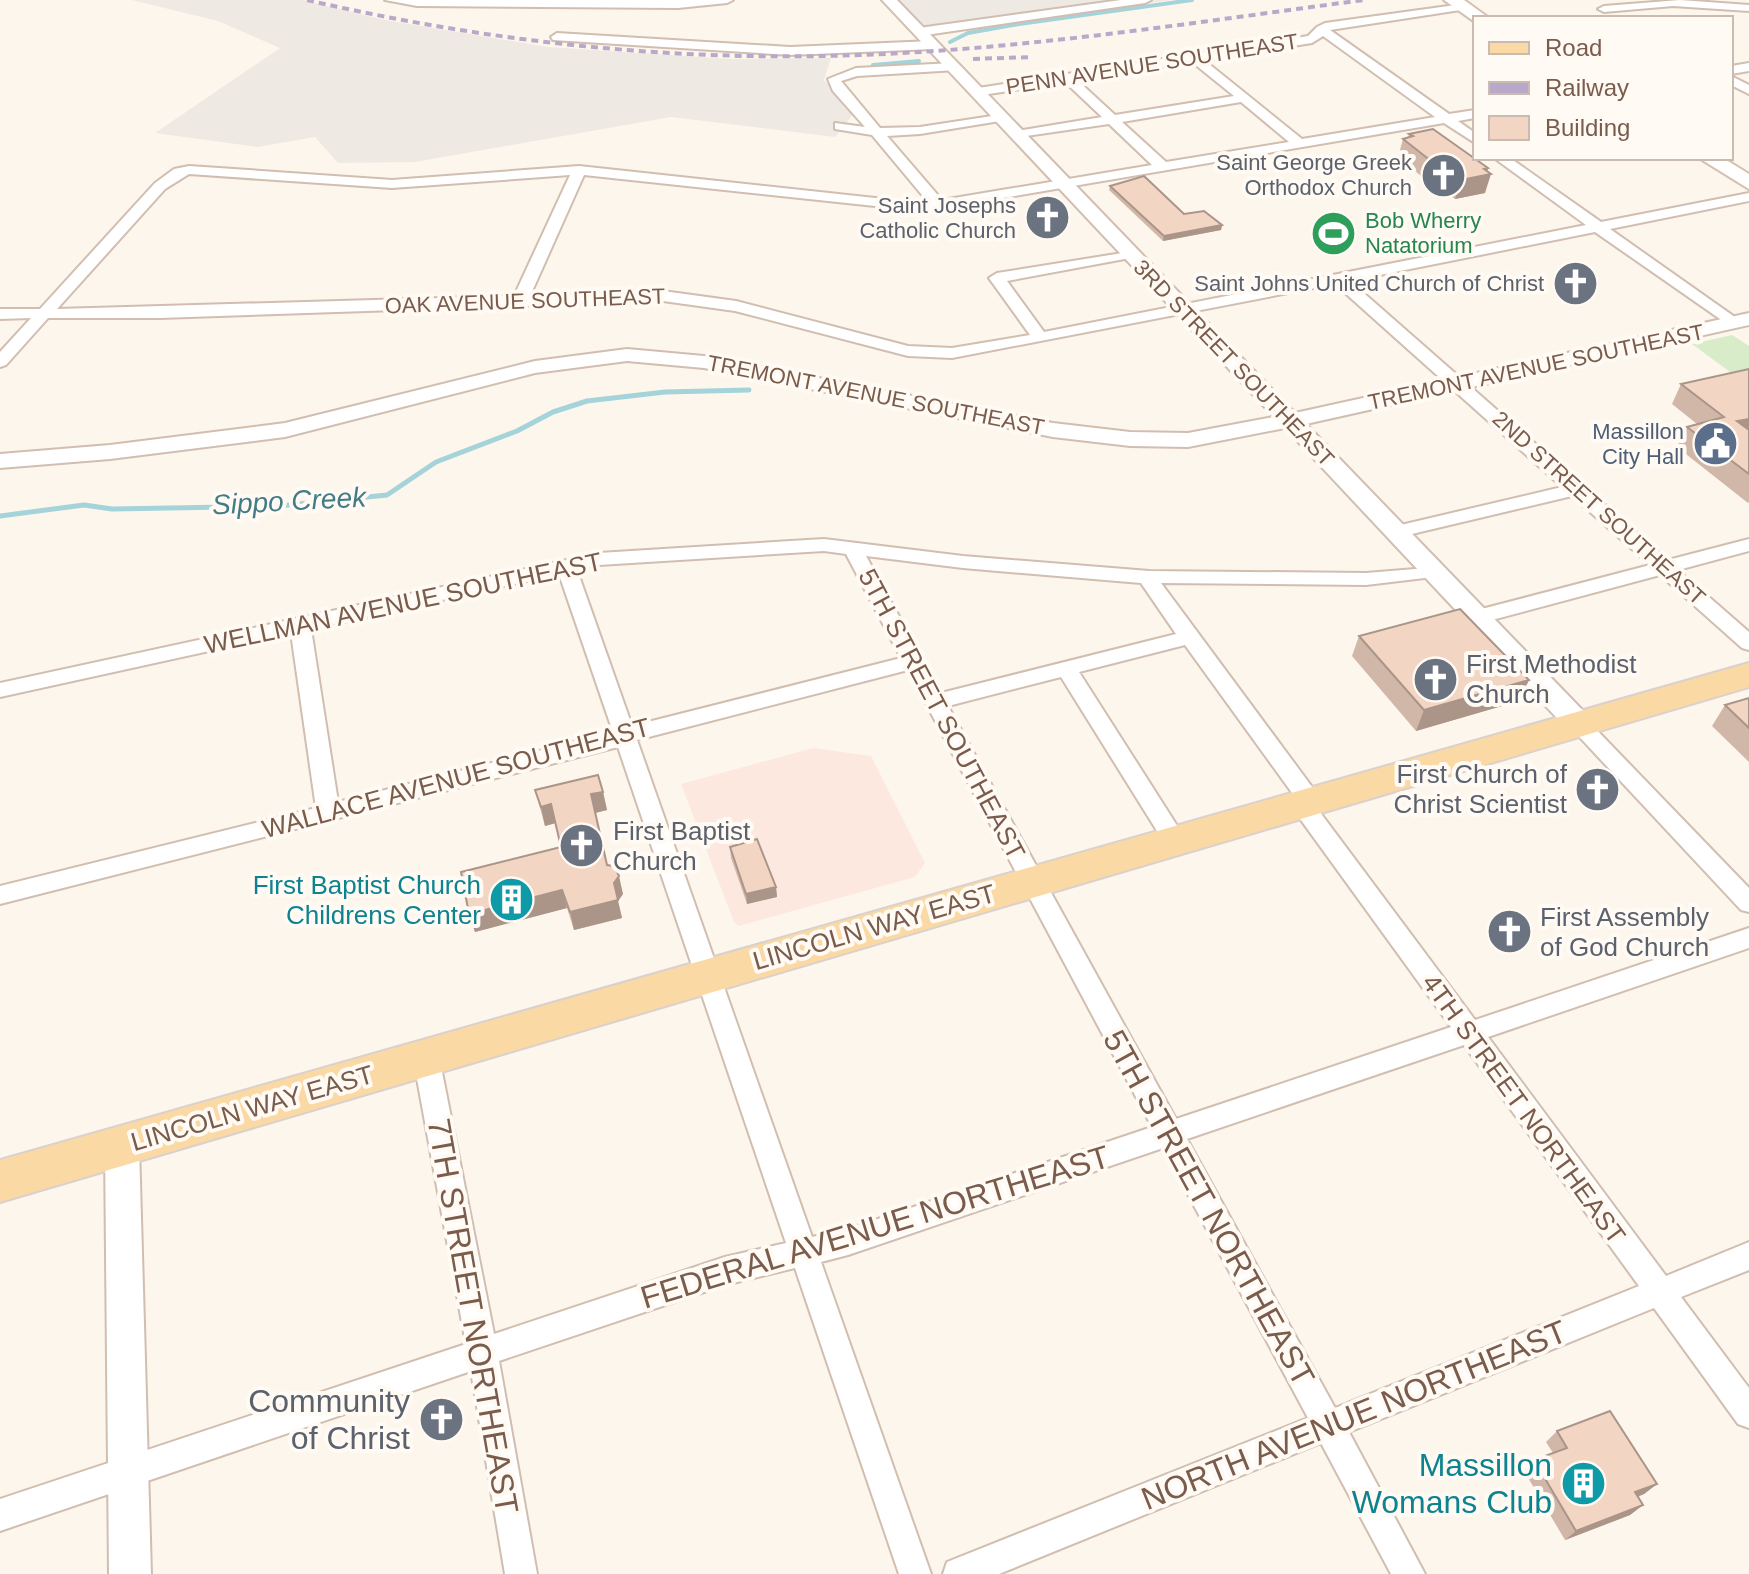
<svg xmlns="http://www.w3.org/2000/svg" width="1749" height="1574" font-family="Arial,sans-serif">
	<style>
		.commercial { fill: #fde8e0 }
		.industrial { fill: #efe9e4 }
		.green { fill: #d8ecc9 }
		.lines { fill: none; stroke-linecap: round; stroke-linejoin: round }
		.stream-far1 { stroke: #a5d3da; stroke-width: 4 }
		.stream { stroke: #a5d3da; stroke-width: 5 }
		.minor-casing { stroke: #d1beb0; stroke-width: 4 }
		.tertiary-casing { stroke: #d1beb0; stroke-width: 4 }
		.secondary-casing { stroke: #d6c0b0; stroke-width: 4 }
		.primary-casing { stroke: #dad1cd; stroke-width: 4 }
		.minor { fill: #fff; fill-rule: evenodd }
		.tertiary { fill: #fff; fill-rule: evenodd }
		.secondary { fill: #fff; fill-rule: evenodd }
		.primary { fill: #fbd9a5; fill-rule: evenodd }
		.rail { stroke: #b9a8c9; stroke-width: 4; stroke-dasharray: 7 5; stroke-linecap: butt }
		.wall { fill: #d1b7a8 }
		.shaded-wall { fill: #aa9588 }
		.building { fill: #f3d5c3; stroke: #aa9588; stroke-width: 2 }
		.labels { text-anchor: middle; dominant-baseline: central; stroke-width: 8; stroke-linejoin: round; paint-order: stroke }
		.far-street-label { font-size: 22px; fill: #7a5c4d; stroke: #fffaf3 }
		.far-worship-label { font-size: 22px; fill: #5b616d; stroke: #fffaf3; text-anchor: end }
		.far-leisure-label { font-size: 22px; fill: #27864d; stroke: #fffaf3; text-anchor: start }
		.far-service-label { font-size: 22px; fill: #4e5e75; stroke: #fffaf3; text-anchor: end }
		.street-label { font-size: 26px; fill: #7a5c4d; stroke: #fffaf3 }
		.worship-label { font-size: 26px; fill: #5b616d; stroke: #fffaf3; text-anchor: start }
		.culture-label { font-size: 26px; fill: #0d838f; stroke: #fffaf3; text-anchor: end }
		.water-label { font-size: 28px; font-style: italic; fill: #437c86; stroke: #fffaf3 }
		.near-street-label { font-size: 32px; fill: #7a5c4d; stroke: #fffaf3 }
		.near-worship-label { font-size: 32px; fill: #5b616d; stroke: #fffaf3; text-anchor: end }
		.near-culture-label { font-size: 32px; fill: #0d838f; stroke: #fffaf3; text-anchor: end }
	</style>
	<rect width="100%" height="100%" fill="#fdf6ec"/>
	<!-- commercial -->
	<path class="commercial" d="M813 748 871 756 925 863 915 877 739 926 734 922 681 784Z"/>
	<!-- industrial -->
	<path class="industrial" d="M132 0H302L385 20 548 47 731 59 831 58 824 80 854 113 835 137 671 117 415 162 338 163 315 137 257 147 155 133 280 48 218 21Z
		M897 0H1171L929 34Z"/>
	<!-- green -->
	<path class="green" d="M1732 335 1749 346V386L1692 344Z"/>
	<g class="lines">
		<!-- stream-far1 -->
		<path class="stream-far1" d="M950 42 968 33 1013 25 1192 0
			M873 65 919 61"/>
		<!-- stream -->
		<path class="stream" d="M0 516 84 505 112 509 279 506 387 495 436 462 517 431 553 412 587 401 665 392 749 390"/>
		<defs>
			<path id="minor" d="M385 0H733L727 3 678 8 417 6Z
				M1121 0H1151L1145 3 919 36 913 32 919 28Z
				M1680 0 1749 5V11L1673 6 1604 12 1598 9 1604 6Z
				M1463 4 1467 5V9L1330 30 1449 114 1475 110V118L1458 121 1475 133V143L1444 123 938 209H903L584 175 530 296 663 291 736 301 908 346 952 348 1030 335 989 278 997 273 1135 251V257L1130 258 1007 281 1044 332 1586 225 1494 158H1510L1601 222 1749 193V201L1610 229 1739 320 1741 323 1733 328 1595 232 1350 281 1668 560 1749 539V551L1678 570 1749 632V650L1742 648 1660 575 1477 624 1470 622 1467 617 1470 612 1650 565 1572 496 1395 538 1388 536 1386 532 1388 528 1562 487 1335 284 952 358 908 356 735 311 663 301 160 318H48L6 365 0 367V352L31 318 0 319V309H40L155 183 174 169 189 166 392 180 579 166 903 201H927L872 135 835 129V123L865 127 833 91 828 79 856 68 953 63 959 67 957 70 857 76 841 81 880 128 920 127 1005 114 1006 117 1000 121 920 134 887 136 942 200 1152 165 1109 124 1012 138V132L1017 131 1102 117 1065 82 976 96 972 95V89L1308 36 1317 27 1325 23ZM1323 36 1435 117 1302 139 1204 60 1312 43ZM1192 62 1234 96 1115 115 1077 80ZM1241 102 1289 142 1166 162 1122 122ZM189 174 392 188 570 175 514 296 57 309 165 189Z
				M557 33 790 47 933 41 939 45 933 49 790 55 553 40 551 37Z
				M1749 63V71L1731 74V66Z
				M1731 76 1749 85V94L1731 85Z
				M824 539 963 556 1149 571 1366 573 1440 567 1443 571 1440 575 1433 577 1366 585 1161 583 1318 795 1321 801 1316 807 1475 1020 1749 928V948L1488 1037 1666 1276 1749 1242V1270L1681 1297 1749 1388V1428L1738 1424 1654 1308 1349 1432 1425 1574H1391L1321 1443 999 1574H943L947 1562 1308 1418 1163 1148 848 1255 821 1262 931 1574H899L795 1268 725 1285 499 1361 537 1574H505L471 1371 0 1531V1499L466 1344 413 1057 417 1049 426 1046 435 1049 439 1057 494 1334 725 1257 786 1243 618 747 0 904V886L316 808 291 633 0 697V683L599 553ZM824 551 846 554 901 658 632 726 577 570 599 565ZM866 556 963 568 1141 583 1176 634 941 693ZM559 574 613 732 338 802 311 629ZM1185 645 1295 797 1290 803 1293 809 1451 1027 1176 1119 948 706 1061 677 1167 847 1175 850 1183 847 1186 841 1183 835 1079 672ZM908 670 1152 1127 848 1229 812 1237 637 740ZM1464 1045 1639 1286 1335 1408 1187 1139Z
				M1580 717 1587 720 1749 888V912L1741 910 1573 730 1569 725 1573 720Z"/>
			<path id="tertiary" d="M882 0H897L1295 413 1749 313V325L1306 424 1590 718 1593 725 1590 732 1580 735 1570 732 1285 428 1188 447 1130 446 1053 437 704 368 627 361 535 373 285 437 110 459 0 468V454L110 445 285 423 535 361 627 349 704 356 1053 423 1130 432 1188 433 1274 417Z
				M122 1131 134 1135 139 1146 151 1574H109L105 1146 110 1135Z"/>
			<path id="secondary" d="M1444 0H1464L1489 18H1475V22Z
				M1699 158H1723L1749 174V189Z"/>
			<path id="primary" d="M1749 663V687L0 1202V1160Z"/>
		</defs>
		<!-- minor casing -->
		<use href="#minor" class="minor-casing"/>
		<!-- tertiary casing -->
		<use href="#tertiary" class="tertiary-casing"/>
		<!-- secondary casing -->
		<use href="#secondary" class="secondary-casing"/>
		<!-- primary casing -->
		<use href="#primary" class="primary-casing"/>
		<!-- minor -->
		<use href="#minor" class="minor"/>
		<!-- tertiary -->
		<use href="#tertiary" class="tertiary"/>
		<!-- secondary -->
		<use href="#secondary" class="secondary"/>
		<!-- primary -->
		<use href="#primary" class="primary"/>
		<!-- rail -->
		<path class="rail" d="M307 0C489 42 672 62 859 55 1029 49 1196 22 1364 0
			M973 59 1033 57"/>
	</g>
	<!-- wall -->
	<path class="wall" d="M1409 134 1488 168 1485 193 1455 199 1447 193 1443 194 1398 157 1403 139 1408 138Z
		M1110 186 1184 214 1222 225 1221 230 1163 241 1109 190Z
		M1749 369V502L1748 503 1677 447 1687 427 1697 424 1672 404 1681 384Z
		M1359 636 1529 680 1519 701 1416 731 1352 656Z
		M1749 698V762L1712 726 1725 705Z
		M535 790 603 792 607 810 595 813 607 865 623 894 618 901 622 918 574 930 567 908 475 932 469 914 561 847 555 823 545 826Z
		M730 847 776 887 777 897 747 904 731 858Z
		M1557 1431 1657 1484 1644 1494 1638 1497 1643 1505 1630 1515 1565 1540 1524 1471 1534 1460 1553 1453 1546 1442Z"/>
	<!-- shaded-wall -->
	<path class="shaded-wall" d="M1488 168 1486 175 1491 174 1485 193 1455 199 1461 180Z
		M1449 175H1453L1447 193 1443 194Z
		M1222 225 1221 230 1163 241 1164 236Z
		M1749 419V437L1737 421Z
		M1529 680 1519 701 1416 731 1424 710Z
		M603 792 607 810 595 813 591 794Z
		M551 804 556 823 545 826 541 807Z
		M619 876 623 894 618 901 622 918 574 930 570 912 614 883Z
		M776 887 777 897 747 904 746 894Z
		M562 890 567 908 475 932 469 914Z
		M1657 1484 1644 1494 1622 1502 1635 1492Z
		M1643 1505 1630 1515 1565 1540 1576 1531Z"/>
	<!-- building -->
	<path class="building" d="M1433 129 1488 168 1484 169 1491 174 1461 180 1453 175H1449L1403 139 1413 136 1409 134Z
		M1144 176 1184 214 1204 211 1222 225 1164 236 1110 186Z
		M1749 369V419L1737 421 1749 430V474L1687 427 1724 417 1681 384Z
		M1460 609 1529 680 1424 710 1359 636Z
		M1749 698V728L1725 705Z
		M598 775 603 792 591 794 607 865 614 866 619 876 614 883 618 900 570 912 562 890 469 914 461 872 561 847 551 804 541 807 535 790Z
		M757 839 776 887 746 894 730 847Z
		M1610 1411 1657 1484 1635 1492 1643 1505 1576 1531 1534 1460 1567 1448 1557 1431Z"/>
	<!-- icons -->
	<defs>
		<symbol id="church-disc" viewBox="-11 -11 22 22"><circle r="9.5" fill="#6b7280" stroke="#fffaf3"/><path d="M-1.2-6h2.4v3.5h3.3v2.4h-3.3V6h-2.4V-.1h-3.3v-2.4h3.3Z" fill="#fff"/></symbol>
		<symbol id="stadium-disc" viewBox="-11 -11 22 22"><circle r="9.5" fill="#2e9e5b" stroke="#fffaf3"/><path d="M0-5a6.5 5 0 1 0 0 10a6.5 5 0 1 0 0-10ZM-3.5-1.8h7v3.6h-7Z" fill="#fff"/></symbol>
		<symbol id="civic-disc" viewBox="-11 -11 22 22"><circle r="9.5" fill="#5c6f8a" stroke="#fffaf3"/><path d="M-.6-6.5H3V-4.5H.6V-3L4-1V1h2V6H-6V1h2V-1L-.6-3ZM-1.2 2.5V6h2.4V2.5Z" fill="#fff"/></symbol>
		<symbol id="building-disc" viewBox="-11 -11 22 22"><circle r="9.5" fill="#0f9aa8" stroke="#fffaf3"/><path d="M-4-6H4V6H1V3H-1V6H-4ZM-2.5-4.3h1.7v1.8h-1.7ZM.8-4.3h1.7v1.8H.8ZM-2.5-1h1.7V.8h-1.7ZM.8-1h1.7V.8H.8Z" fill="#fff"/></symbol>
	</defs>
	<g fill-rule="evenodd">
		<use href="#church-disc" x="1418" y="150" width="51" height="51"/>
		<use href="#church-disc" x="1022" y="192" width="51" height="51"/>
		<use href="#stadium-disc" x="1308" y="208" width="51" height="51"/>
		<use href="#church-disc" x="1550" y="258" width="51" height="51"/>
		<use href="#civic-disc" x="1690" y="418" width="51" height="51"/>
		<use href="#church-disc" x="1410" y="654" width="51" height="51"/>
		<use href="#church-disc" x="1572" y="764" width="51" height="51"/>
		<use href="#church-disc" x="556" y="820" width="51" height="51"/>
		<use href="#building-disc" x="486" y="874" width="51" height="51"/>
		<use href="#church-disc" x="1484" y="906" width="51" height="51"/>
		<use href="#church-disc" x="416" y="1394" width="51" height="51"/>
		<use href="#building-disc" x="1558" y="1458" width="51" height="51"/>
	</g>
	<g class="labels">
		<!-- far-street labels -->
		<g class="far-street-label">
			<text transform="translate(1152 64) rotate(-9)">PENN AVENUE SOUTHEAST</text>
			<text transform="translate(525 301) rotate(-2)">OAK AVENUE SOUTHEAST</text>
			<text transform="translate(1234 363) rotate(46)">3RD STREET SOUTHEAST</text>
			<text transform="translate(1536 367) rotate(-12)">TREMONT AVENUE SOUTHEAST</text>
			<text transform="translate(876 395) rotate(11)">TREMONT AVENUE SOUTHEAST</text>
			<text transform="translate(1599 508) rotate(42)">2ND STREET SOUTHEAST</text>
		</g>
		<!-- far-worship labels -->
		<g class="far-worship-label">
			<text x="1412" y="162">Saint George Greek<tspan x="1412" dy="25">Orthodox Church</tspan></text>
			<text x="1016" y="205">Saint Josephs<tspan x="1016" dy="25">Catholic Church</tspan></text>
			<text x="1544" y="283">Saint Johns United Church of Christ</text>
		</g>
		<!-- far-leisure labels -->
		<g class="far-leisure-label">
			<text x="1365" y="220">Bob Wherry<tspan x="1365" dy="25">Natatorium</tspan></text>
		</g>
		<!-- far-service labels -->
		<g class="far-service-label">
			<text x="1684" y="431">Massillon<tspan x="1684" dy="25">City Hall</tspan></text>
		</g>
		<!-- street labels -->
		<g class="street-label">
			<text transform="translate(403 603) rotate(-12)">WELLMAN AVENUE SOUTHEAST</text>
			<text transform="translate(942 714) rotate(62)">5TH STREET SOUTHEAST</text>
			<text transform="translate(456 778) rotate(-15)">WALLACE AVENUE SOUTHEAST</text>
			<text transform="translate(874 927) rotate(-16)">LINCOLN WAY EAST</text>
			<text transform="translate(252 1108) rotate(-16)">LINCOLN WAY EAST</text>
			<text transform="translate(1524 1109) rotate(54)">4TH STREET NORTHEAST</text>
		</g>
		<!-- worship labels -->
		<g class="worship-label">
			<text x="1466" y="664">First Methodist<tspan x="1466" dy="30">Church</tspan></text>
			<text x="1567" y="774" text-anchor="end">First Church of<tspan x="1567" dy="30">Christ Scientist</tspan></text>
			<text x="613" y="831">First Baptist<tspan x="613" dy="30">Church</tspan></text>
			<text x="1540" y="917">First Assembly<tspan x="1540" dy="30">of God Church</tspan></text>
		</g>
		<!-- culture labels -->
		<g class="culture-label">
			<text x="481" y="885">First Baptist Church<tspan x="481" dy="30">Childrens Center</tspan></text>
		</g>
		<!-- water labels -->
		<g class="water-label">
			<text transform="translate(289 501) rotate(-3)">Sippo Creek</text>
		</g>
		<!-- near-street labels -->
		<g class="near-street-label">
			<text transform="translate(1209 1208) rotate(61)">5TH STREET NORTHEAST</text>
			<text transform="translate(875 1227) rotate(-17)">FEDERAL AVENUE NORTHEAST</text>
			<text transform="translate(473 1316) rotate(80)">7TH STREET NORTHEAST</text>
			<text transform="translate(1354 1415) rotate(-22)">NORTH AVENUE NORTHEAST</text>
		</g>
		<!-- near-worship labels -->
		<g class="near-worship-label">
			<text x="410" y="1401">Community<tspan x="410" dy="37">of Christ</tspan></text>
		</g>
		<!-- near-culture labels -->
		<g class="near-culture-label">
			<text x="1552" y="1465">Massillon<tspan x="1552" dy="37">Womans Club</tspan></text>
		</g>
	</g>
	<!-- legend -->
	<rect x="1473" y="16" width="260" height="144" fill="#fffaf3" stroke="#cabbb1" stroke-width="2"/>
	<rect x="1489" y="42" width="40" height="12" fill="#fbd9a5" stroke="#cabbb1" stroke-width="2"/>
	<text x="1545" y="56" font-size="24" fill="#7a5c4d">Road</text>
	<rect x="1489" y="82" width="40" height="12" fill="#b9a8c9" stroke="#cabbb1" stroke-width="2"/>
	<text x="1545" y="96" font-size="24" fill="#7a5c4d">Railway</text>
	<rect x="1489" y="116" width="40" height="24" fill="#f3d5c3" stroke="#cabbb1" stroke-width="2"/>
	<text x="1545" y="136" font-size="24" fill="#7a5c4d">Building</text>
</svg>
